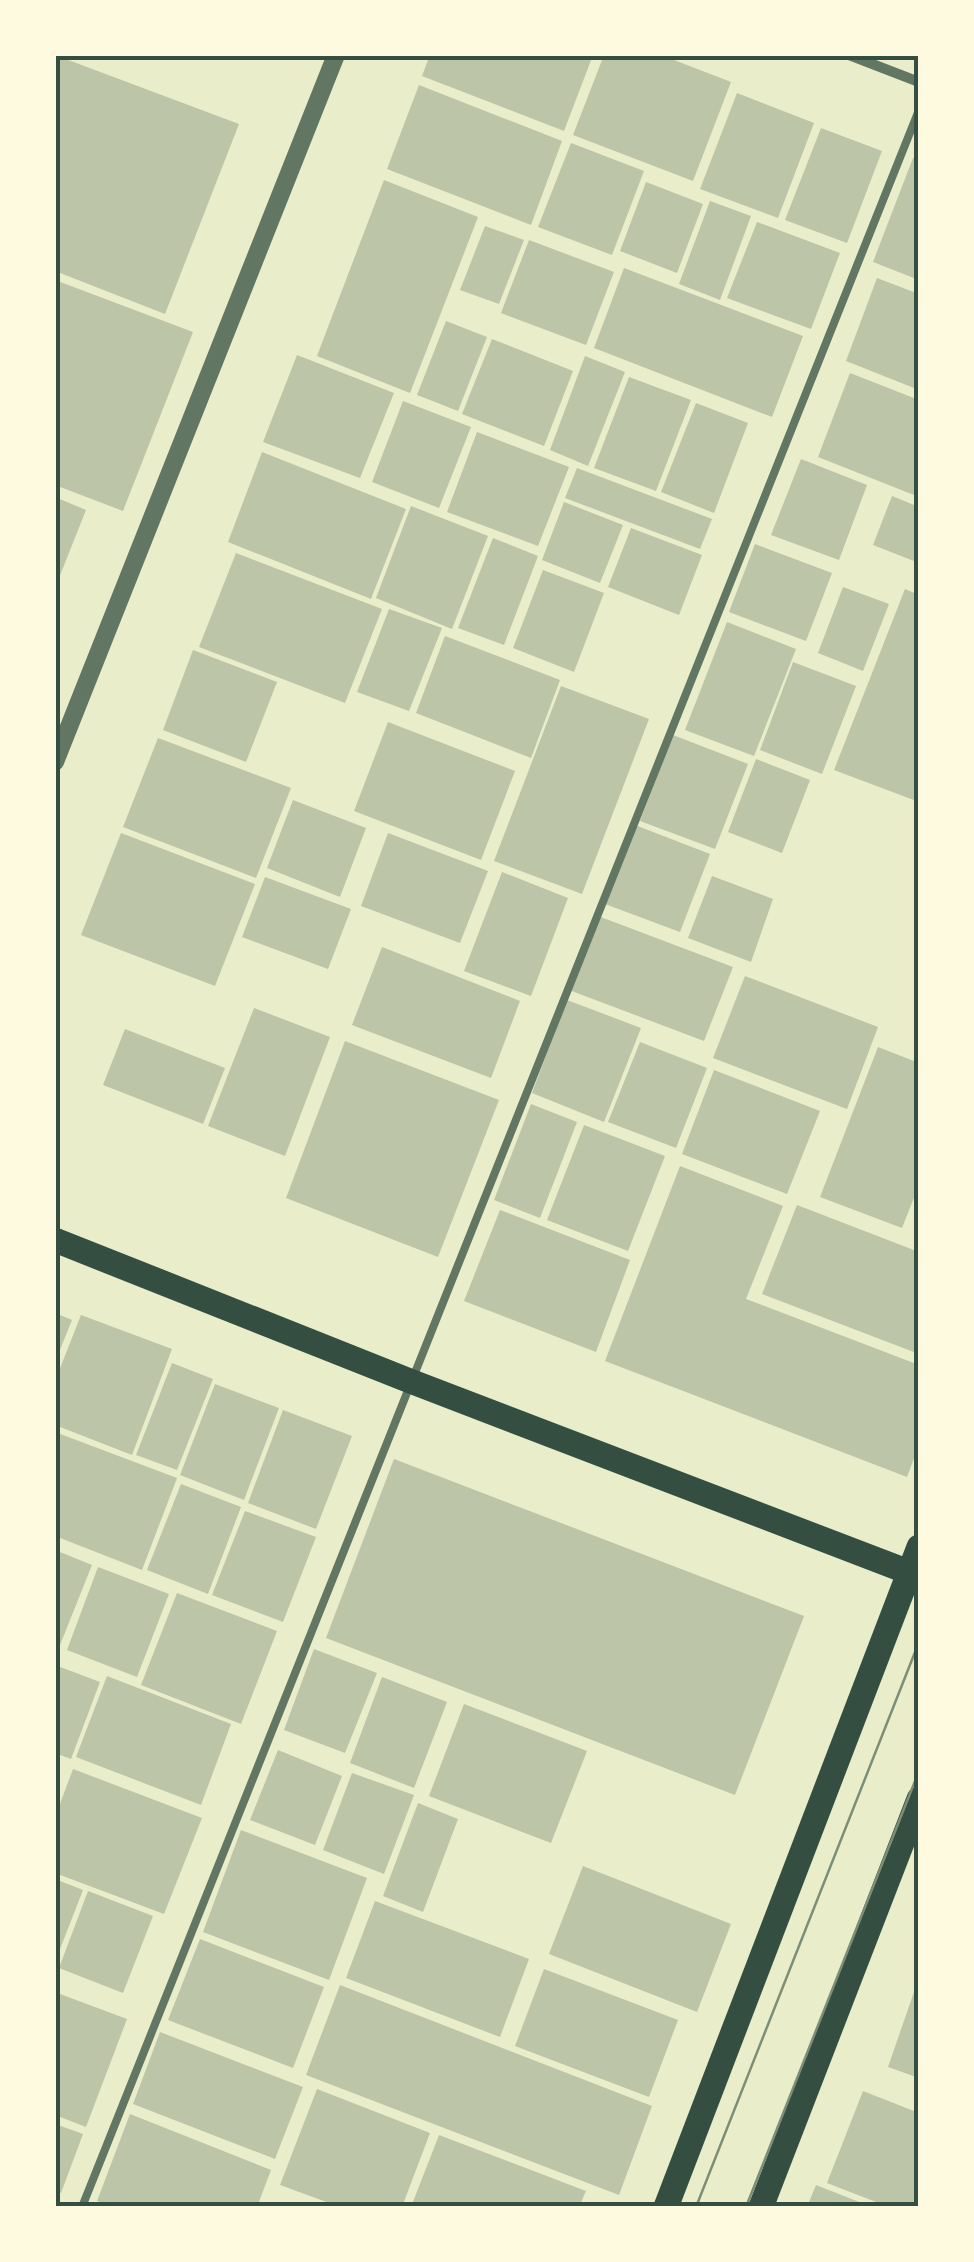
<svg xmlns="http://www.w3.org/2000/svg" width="974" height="2262" font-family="Karla,sans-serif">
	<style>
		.building { fill: #bcc5a7 }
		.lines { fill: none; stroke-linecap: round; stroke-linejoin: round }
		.service { stroke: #617663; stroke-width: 8 }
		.minor { stroke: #617663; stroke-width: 10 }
		.tertiary { stroke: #617663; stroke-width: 18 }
		.primary { stroke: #344e41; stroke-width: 25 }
		.tram { stroke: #7c8e77; stroke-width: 2.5 }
		.neatline { fill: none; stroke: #344e41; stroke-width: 4 }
	</style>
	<rect width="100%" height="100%" fill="#e9edc9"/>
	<!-- building -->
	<path class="building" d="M55 55 239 124 165 314 55 271Z
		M430 55H593L564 131 422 76Z
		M604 55H661L731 82 693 181 573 135Z
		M419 85 562 141 531 225 387 169Z
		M737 93 814 123 778 218 700 189Z
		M821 128 882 151 847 243 785 220Z
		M571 143 644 171 612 255 538 227Z
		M913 158 919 160V280L873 262Z
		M384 180 478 217 410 393 317 356Z
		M646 182 703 204 677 273 620 251Z
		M710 201 751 216 720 300 679 284Z
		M757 222 840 253 811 329 727 298Z
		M485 226 524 240 499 304 460 290Z
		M529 240 614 272 586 345 501 313Z
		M624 268 803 336 772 417 594 348Z
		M877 278 919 294V390L846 361Z
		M55 280 193 332 123 511 55 485Z
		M446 321 487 337 458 411 417 395Z
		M492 339 573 371 544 446 462 414Z
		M297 355 394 393 360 478 263 442Z
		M585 356 625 372 588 466 550 450Z
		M850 373 919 400V497L818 457Z
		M629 377 691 400 656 491 594 468Z
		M403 401 471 427 439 508 372 482Z
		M696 403 748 423 714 513 661 492Z
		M477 432 569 467 538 546 447 512Z
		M262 452 406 509 371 599 228 542Z
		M801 459 867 485 839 560 771 535Z
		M577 468 712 519 700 549 565 498Z
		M892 496 919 507V563L873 545Z
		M55 497 86 510 55 588Z
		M564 502 623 525 600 583 542 560Z
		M411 506 488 536 452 629 376 598Z
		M631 528 702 555 679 615 608 587Z
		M493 538 538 556 504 645 458 628Z
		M755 544 832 573 806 641 729 612Z
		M236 553 382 609 345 703 199 647Z
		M543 570 604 593 574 672 513 648Z
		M843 587 889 604 863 671 818 653Z
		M905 589 919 595V802L834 770Z
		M389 609 442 628 409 711 357 692Z
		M727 622 796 649 754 756 685 730Z
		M445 636 560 680 531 758 416 713Z
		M193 650 277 682 246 762 163 730Z
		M793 662 856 686 822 774 760 750Z
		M561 686 649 719 582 894 494 861Z
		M388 722 515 771 481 860 354 811Z
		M673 735 748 764 715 849 640 821Z
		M158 738 291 788 256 878 123 827Z
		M756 759 810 780 782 853 728 832Z
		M293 800 366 828 340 897 267 868Z
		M635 825 710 854 680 932 605 904Z
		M121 833 255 884 215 986 81 935Z
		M388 833 488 871 460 943 361 906Z
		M502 872 568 898 531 996 464 971Z
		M712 876 773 899 751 962 688 938Z
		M265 877 351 909 328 969 242 937Z
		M598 916 733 967 704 1041 569 990Z
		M382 947 520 1001 491 1078 352 1025Z
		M745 976 878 1027 847 1109 713 1058Z
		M567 1000 641 1028 604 1122 532 1093Z
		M254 1008 330 1037 285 1156 208 1126Z
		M125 1029 225 1068 203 1124 103 1085Z
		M345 1041 499 1100 438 1257 286 1198Z
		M640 1042 707 1068 676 1148 608 1122Z
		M878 1047 919 1063V1185L902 1228 820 1197Z
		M714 1070 820 1111 787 1194 682 1154Z
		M531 1104 577 1122 540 1218 494 1200Z
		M584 1125 665 1156 628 1251 547 1220Z
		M680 1166 783 1206 746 1299 919 1365V1445L907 1477 605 1361Z
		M797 1205 919 1252V1354L762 1294Z
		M500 1210 630 1260 596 1352 464 1301Z
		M55 1313 72 1320 55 1362Z
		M81 1315 172 1349 132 1455 55 1425V1381Z
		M172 1363 213 1379 177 1470 136 1455Z
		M215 1384 279 1408 244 1500 180 1475Z
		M283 1410 352 1436 316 1529 248 1503Z
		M55 1432 177 1478 142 1570 55 1536Z
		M394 1459 804 1616 735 1795 326 1638Z
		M181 1484 241 1507 208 1594 147 1570Z
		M245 1511 316 1537 283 1622 212 1595Z
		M55 1550 92 1565 60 1645 55 1643Z
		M98 1567 169 1594 137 1677 67 1650Z
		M177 1593 277 1631 241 1724 141 1685Z
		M314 1649 377 1673 345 1753 284 1730Z
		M55 1665 100 1682 71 1759 55 1753Z
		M107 1676 231 1724 201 1805 76 1757Z
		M382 1677 447 1702 414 1788 350 1763Z
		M464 1704 587 1751 551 1843 429 1796Z
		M278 1750 342 1776 315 1845 250 1820Z
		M73 1769 202 1818 164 1914 55 1873V1817Z
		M352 1773 414 1795 384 1874 323 1850Z
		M418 1803 458 1819 423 1912 383 1896Z
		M241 1830 367 1878 329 1980 203 1932Z
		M583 1866 731 1924 697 2012 549 1954Z
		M55 1879 83 1890 55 1962Z
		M88 1891 153 1916 123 1993 59 1968Z
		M375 1901 529 1959 500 2037 346 1978Z
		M200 1939 324 1987 293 2068 168 2020Z
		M544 1969 678 2020 649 2097 515 2046Z
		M340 1985 652 2106 619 2195 306 2075Z
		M915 1989 919 1991V2078L888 2067Z
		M60 1994 127 2019 86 2127 55 2115V2007Z
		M160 2032 303 2087 275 2159 133 2104Z
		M317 2089 430 2133 402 2207H340L280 2185Z
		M863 2091 919 2113V2207H889L827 2183Z
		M130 2114 271 2170 257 2207H115L97 2201Z
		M55 2124 83 2134 61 2193 55 2191Z
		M439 2135 586 2191 579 2207H411Z
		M816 2185 872 2207H807Z"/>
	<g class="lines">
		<!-- service -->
		<path class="service" d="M82 2207 919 110"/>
		<!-- minor -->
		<path class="minor" d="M849 55 919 82"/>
		<!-- tertiary -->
		<path class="tertiary" d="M55 762 336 55"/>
		<!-- primary -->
		<path class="primary" d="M55 1240 410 1381 919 1576
			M666 2207 919 1547
			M761 2207 919 1799"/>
		<!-- tram -->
		<path class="tram" d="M696 2207 919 1642
			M746 2207 919 1771"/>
	</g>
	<!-- border -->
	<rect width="974" height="2262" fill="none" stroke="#fefae0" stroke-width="115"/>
	<rect x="58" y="58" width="858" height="2146" class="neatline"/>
</svg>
